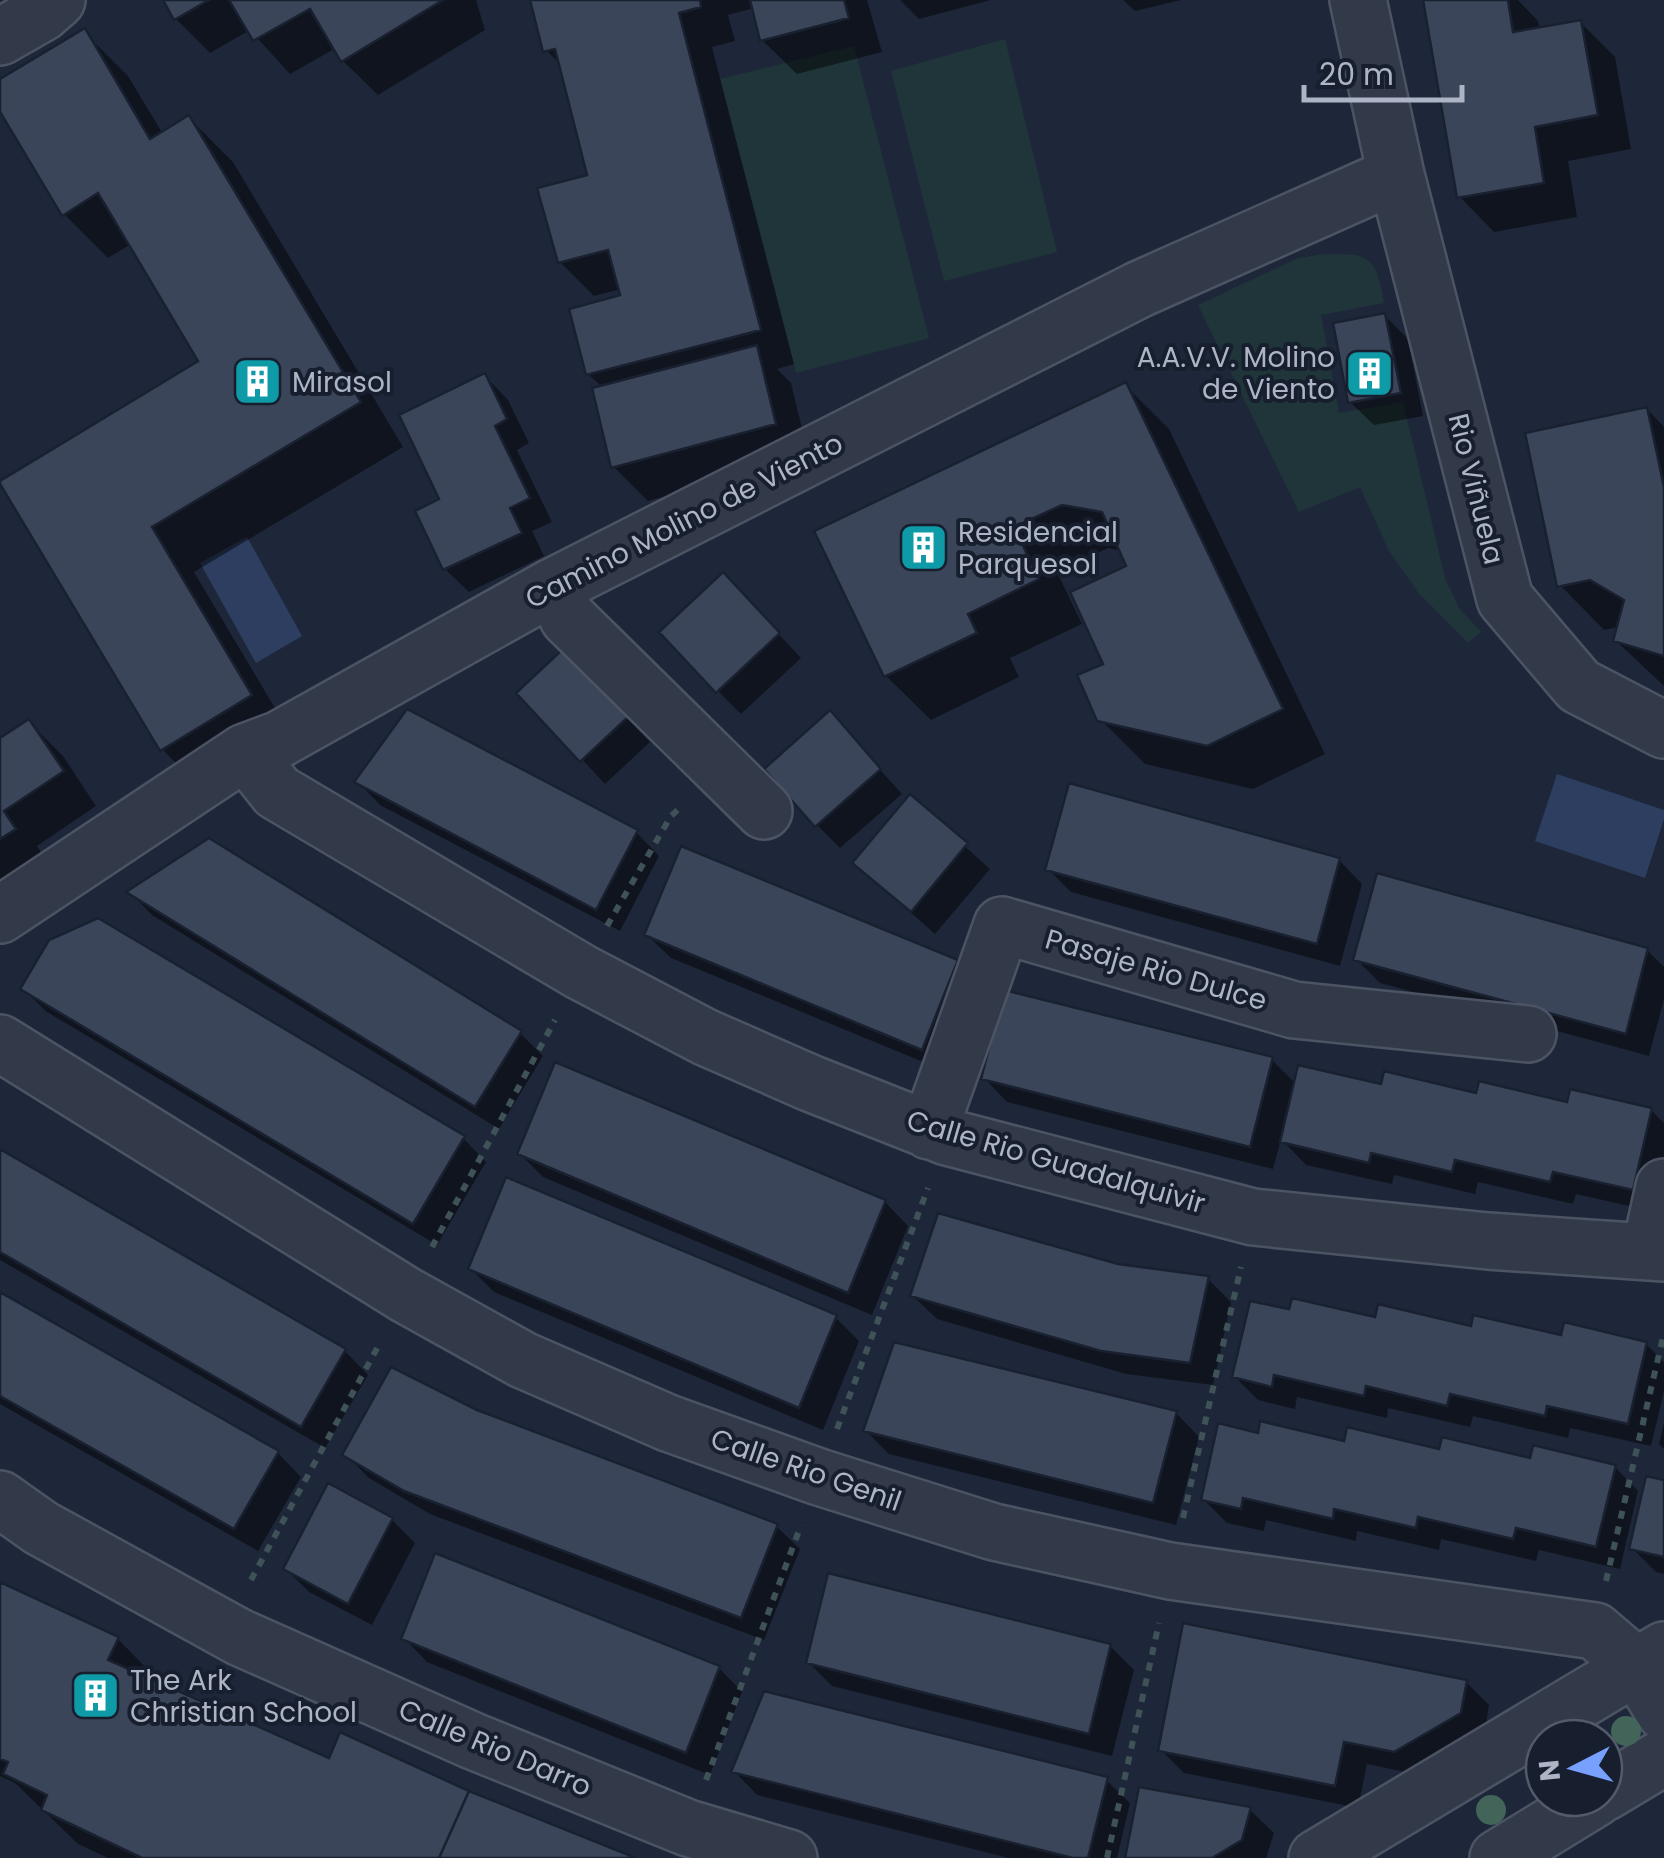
<svg xmlns="http://www.w3.org/2000/svg" width="1664" height="1858" font-family="Poppins,sans-serif">
	<style>
		.green { fill: #20353a }
		.water { fill: #2e3e60 }
		.shadow { fill: #0007 }
		.building { fill: #3a4559; stroke: #192130; stroke-width: 2.5 }
		.lines { fill: none; stroke-linecap: round; stroke-linejoin: round }
		.minor-casing { stroke: #4c5464; stroke-width: 60 }
		.path { stroke: #3e5257; stroke-width: 6; stroke-dasharray: 8 8; stroke-linecap: butt }
		.minor { stroke: #323949; stroke-width: 55 }
		.tree { fill: #436559 }
		.labels { text-anchor: middle; dominant-baseline: central; stroke-width: 8; stroke-linejoin: round; paint-order: stroke }
		.poi-label { font-size: 28px; fill: #acb4c6; stroke: #171f2e; text-anchor: start }
		.street-label { font-size: 28px; fill: #acb4c6; stroke: #171f2e }
	</style>
	<rect width="100%" height="100%" fill="#1e2739"/>
	<!-- green -->
	<path class="green" d="M1005 39 1057 252 944 281 891 71Z
		M854 46 929 338 796 373 720 79Z
		M1325 254C1372 253 1376 258 1384 303L1321 315 1339 413 1403 402 1445 578 1459 608 1481 632 1468 643 1417 591 1389 551 1360 487 1299 512 1198 305 1298 258Z"/>
	<!-- water -->
	<path class="water" d="M247 537 302 636 256 663 200 563Z
		M1557 774 1664 810V819L1645 878 1535 841Z"/>
	<!-- shadow -->
	<path class="shadow" d="M166 0H476L485 30 378 95 343 61 336 48 290 74 250 30 210 53 176 19Z
		M533 0H867L882 52 797 74 762 40 754 8 728 15 735 41 712 47 794 364 777 369 791 383 809 458 648 501 613 466 603 388 588 374 623 297 621 289 594 296 560 262 590 177 562 66 546 50Z
		M900 0H991L919 19Z
		M1123 0H1181L1135 11Z
		M1428 0H1518L1538 21 1540 29 1580 22 1615 57 1631 149 1568 161 1577 217 1494 232 1460 197Z
		M84 32 128 76 163 134 189 118 233 162 403 447 194 572 294 740 206 793 162 749 2 482 202 362 131 244 108 258 64 214 0 107V82Z
		M1385 316 1408 339 1423 416 1374 425 1350 402Z
		M485 376 508 400 529 443 517 450 552 522 532 531 544 556 469 592 445 569 443 501Z
		M1125 385 1169 429 1325 754 1253 789 1145 764 1100 719 1106 665 1130 567 1122 551 1108 548 1057 572 1082 624 1010 658 1019 677 931 720 886 676 817 533Z
		M1647 409 1664 427V686L1615 640 1619 627 1604 630 1560 585Z
		M746 599 801 658 741 714 718 691Z
		M587 674 650 742 605 784 520 693Z
		M830 714 902 794 840 848 817 825Z
		M29 722 63 756 96 806 37 846 48 864 0 897V741Z
		M357 781 636 832 659 856 620 931 380 805Z
		M910 797 990 869 935 934 855 863Z
		M1339 860 1362 884 1340 966 1071 892 1048 869Z
		M130 892 520 1033 543 1056 499 1129 152 915Z
		M647 935 957 962 980 986 945 1071 671 958Z
		M1647 950 1664 967V999L1649 1056 1380 983 1356 959Z
		M23 989 463 1138 486 1162 437 1245 47 1012Z
		M1271 1059 1296 1084 1383 1087 1651 1110 1664 1123V1179L1656 1212 1576 1194 1573 1204 1478 1182 1475 1194 1394 1175 1392 1184 1306 1165 1281 1139 1273 1169 1007 1102 984 1078Z
		M0 1152 345 1351 368 1375 325 1448 0 1260Z
		M520 1154 885 1202 908 1226 872 1315 543 1177Z
		M1118 1266 1208 1279 1231 1302 1213 1385 1126 1374 937 1319 913 1296Z
		M471 1269 836 1318 859 1341 823 1430 494 1292Z
		M0 1295 278 1453 301 1477 258 1551 0 1404Z
		M1291 1312 1646 1344 1664 1362V1391L1651 1446 1570 1428 1568 1438 1473 1416 1470 1427 1388 1408 1387 1418 1297 1397 1295 1409 1258 1400 1235 1377Z
		M476 1413 776 1526 800 1549 764 1640 430 1514 369 1478 346 1455Z
		M1176 1413 1199 1437 1176 1525 889 1454 866 1431Z
		M1664 1423V1449L1659 1444Z
		M1260 1436 1615 1467 1638 1491 1620 1569 1539 1550 1536 1561 1441 1539 1439 1550 1357 1531 1356 1541 1266 1520 1264 1531 1227 1523 1203 1499Z
		M1664 1483V1574L1656 1572 1632 1548Z
		M392 1520 415 1543 372 1625 309 1592 286 1569Z
		M0 1585 118 1639 152 1674 149 1681 330 1761 468 1793 629 1858H108L78 1844 15 1783 0 1776Z
		M404 1638 719 1668 742 1692 710 1775 427 1662Z
		M1110 1646 1134 1670 1112 1756 832 1686 808 1662Z
		M1466 1682 1489 1705 1484 1736 1419 1775 1367 1764 1358 1808 1184 1773 1161 1750Z
		M734 1771 1106 1780 1130 1803 1117 1858H1009L757 1795Z
		M1250 1810 1274 1833 1266 1858H1127Z"/>
	<!-- building -->
	<path class="building" d="M163 0H209L174 20Z
		M229 0H443L341 62 310 9 253 41Z
		M530 0H700L701 7 679 13 761 330 586 375 569 309 620 295 608 250 558 263 537 188 587 175 555 49 543 52Z
		M750 0H844L849 18 760 41Z
		M1423 0H1508L1513 32 1581 20 1598 115 1535 127 1544 183 1457 198Z
		M85 28 150 139 189 115 361 402 152 527 252 695 160 751 0 484V481L198 361 98 193 62 216 0 112V79Z
		M1385 313 1401 393 1348 403 1333 323Z
		M757 345 776 424 611 468 592 388Z
		M485 373 507 419 495 426 530 498 510 508 522 533 443 570 415 511 439 499 399 415Z
		M1126 382 1283 709 1207 746 1097 721 1077 675 1103 664 1070 592 1126 566 1102 512 1062 505 1014 527 1039 579 968 614 977 633 884 677 814 531Z
		M1647 407 1664 487V656L1613 641 1624 600 1590 580 1557 587 1525 433Z
		M723 572 780 633 716 693 659 632Z
		M564 648 628 717 580 762 516 693Z
		M407 709 638 830 596 910 354 782Z
		M830 710 881 769 815 827 764 769Z
		M29 719 64 771 4 811 16 829 0 839V738Z
		M1069 783 1340 858 1317 944 1045 870Z
		M910 794 968 843 911 912 852 863Z
		M209 838 522 1031 475 1107 126 892Z
		M681 846 958 960 922 1050 644 935Z
		M1377 873 1648 948 1626 1034 1353 960Z
		M98 918 465 1136 413 1224 20 989 49 940Z
		M1004 990 1273 1057 1250 1147 981 1079Z
		M555 1062 886 1200 848 1293 517 1154Z
		M1298 1065 1381 1084 1384 1071 1476 1093 1479 1081 1567 1102 1570 1089 1652 1108 1633 1190 1553 1172 1550 1182 1455 1160 1452 1172 1371 1153 1369 1163 1280 1142Z
		M0 1149 346 1349 301 1427 0 1252Z
		M506 1177 837 1315 799 1408 468 1269Z
		M938 1213 1118 1264 1209 1276 1190 1363 1101 1351 910 1296Z
		M0 1292 279 1451 234 1529 0 1396Z
		M1292 1298 1375 1317 1378 1304 1471 1326 1473 1315 1561 1335 1564 1322 1647 1342 1628 1424 1547 1406 1545 1416 1450 1394 1447 1406 1366 1386 1364 1396 1274 1375 1272 1387 1232 1377 1250 1301 1289 1309Z
		M894 1342 1177 1411 1153 1503 863 1431Z
		M391 1367 477 1410 778 1524 741 1618 404 1491 342 1455Z
		M1260 1421 1344 1441 1347 1427 1439 1449 1442 1437 1530 1458 1533 1445 1616 1465 1596 1547 1516 1528 1513 1539 1418 1517 1416 1528 1334 1509 1333 1519 1243 1498 1241 1509 1201 1500 1218 1423 1258 1433Z
		M1646 1476 1664 1480V1557L1629 1549Z
		M328 1483 393 1518 348 1604 283 1569Z
		M435 1553 720 1666 686 1753 401 1639Z
		M828 1573 1111 1644 1089 1734 806 1663Z
		M0 1582 119 1637 108 1660 329 1758 340 1732 469 1791 439 1858H142L41 1810 47 1795 3 1774 8 1762 0 1759Z
		M1183 1623 1467 1680 1461 1713 1394 1752 1344 1742 1335 1786 1158 1751Z
		M764 1691 1108 1777 1088 1858H1073L731 1772Z
		M1139 1787 1251 1807 1242 1840 1212 1858H1125Z
		M469 1791 636 1858H439Z"/>
	<g class="lines">
		<defs>
			<path id="minor" d="M1358 0 1396 175 1505 599 1579 686 1664 730
				M0 37 42 13 57 0
				M552 587 568 618 764 811
				M245 752 277 792 581 972 705 1037 810 1083 947 1137 1253 1217 1488 1241 1664 1253
				M0 915 245 752 280 739 552 587 1140 289 1396 175
				M0 1043 406 1295 523 1360 668 1423 819 1477 994 1532 1170 1571 1595 1631 1636 1666 1664 1712
				M929 1131 1002 925 1294 1010 1528 1034
				M1650 1251 1664 1187
				M0 1499 41 1528 239 1637 473 1741 688 1828 789 1858
				M1604 1793 1664 1757
				M1317 1858 1664 1650
				M1498 1858 1596 1798"/>
		</defs>
		<!-- minor casing -->
		<use href="#minor" class="minor-casing"/>
		<!-- path -->
		<path class="path" d="M607 926 671 816 682 806
			M432 1247 555 1020
			M837 1429 928 1188
			M1183 1518 1241 1267
			M251 1580 381 1341
			M1606 1581 1664 1333
			M706 1780 801 1525
			M1107 1858 1159 1623"/>
		<!-- minor -->
		<use href="#minor" class="minor"/>
	</g>
	<!-- trees -->
	<g class="tree">
		<circle cx="1626" cy="1731" r="15"/>
		<circle cx="1491" cy="1810" r="15"/>
	</g>
	<!-- icons -->
	<defs>
		<symbol id="building-square" viewBox="-11 -11 22 22"><rect x="-9" y="-9" width="18" height="18" rx="4" fill="#0f9aa8" stroke="#171f2e"/><path d="M-4-6H4V6H1V3H-1V6H-4ZM-2.5-4.3h1.7v1.8h-1.7ZM.8-4.3h1.7v1.8H.8ZM-2.5-1h1.7V.8h-1.7ZM.8-1h1.7V.8H.8Z" fill="#fff"/></symbol>
	</defs>
	<g fill-rule="evenodd">
		<use href="#building-square" x="1342" y="346" width="55" height="55"/>
		<use href="#building-square" x="230" y="354" width="55" height="55"/>
		<use href="#building-square" x="896" y="520" width="55" height="55"/>
		<use href="#building-square" x="68" y="1668" width="55" height="55"/>
	</g>
	<g class="labels">
		<!-- poi labels -->
		<g class="poi-label">
			<text x="1335" y="357" text-anchor="end">A.A.V.V. Molino<tspan x="1335" dy="32">de Viento</tspan></text>
			<text x="292" y="382">Mirasol</text>
			<text x="958" y="532">Residencial<tspan x="958" dy="32">Parquesol</tspan></text>
			<text x="130" y="1680">The Ark<tspan x="130" dy="32">Christian School</tspan></text>
		</g>
		<!-- street labels -->
		<g class="street-label">
			<text transform="translate(1476 489) rotate(76)">Rio Viñuela</text>
			<text transform="translate(684 521) rotate(-27)">Camino Molino de Viento</text>
			<text transform="translate(1156 970) rotate(16)">Pasaje Rio Dulce</text>
			<text transform="translate(1056 1162) rotate(16)">Calle Rio Guadalquivir</text>
			<text transform="translate(806 1470) rotate(19)">Calle Rio Genil</text>
			<text transform="translate(495 1748) rotate(23)">Calle Rio Darro</text>
		</g>
	</g>
	<!-- north arrow -->
	<g transform="translate(1574 1768) rotate(264)"><circle r="48" fill="#171f2e" stroke="#535b6b" stroke-width="2.5"/>
	<path d="M0-8L18 38L0 25L-18 38Z" fill="#78a0ff"/>
	<text y="-15" font-size="28" font-weight="bold" text-anchor="middle" fill="#acb4c6">N</text>
	</g>
	<!-- scale -->
	<path d="M1304 85v15h158v-15" fill="none" stroke="#acb4c6" stroke-width="5"/>
	<text x="1319" y="85" font-size="30" fill="#acb4c6" stroke="#171f2e" stroke-width="8" paint-order="stroke">20 m</text>
</svg>
